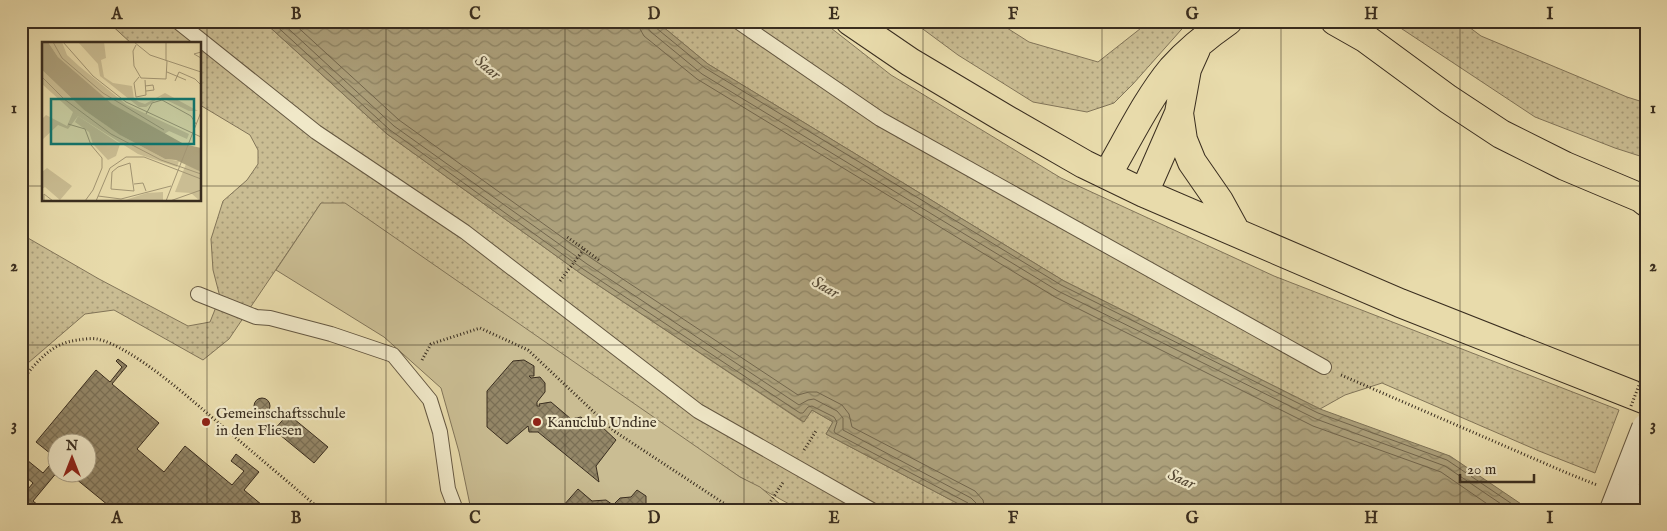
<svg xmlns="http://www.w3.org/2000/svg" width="1667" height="531" font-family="'IM FELL English',serif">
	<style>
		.grass { fill: url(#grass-dots); stroke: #827559 }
		.garden { fill: #cabd93; stroke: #827559 }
		.water { fill: url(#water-waves); stroke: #7e7256 }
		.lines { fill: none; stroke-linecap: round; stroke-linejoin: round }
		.shore { stroke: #72664d; stroke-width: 1 }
		.building { fill: url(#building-cross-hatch); stroke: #392d1f }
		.service-casing { stroke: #655842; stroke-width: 16 }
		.primary-casing { stroke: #392d1f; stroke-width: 30 }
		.path { stroke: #392d1f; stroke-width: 3; stroke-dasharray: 1 2.5; stroke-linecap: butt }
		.service { stroke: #f0e8c8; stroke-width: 14 }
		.primary { stroke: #e8dbab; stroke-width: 28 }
		.tertiary-bridge-casing { stroke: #655842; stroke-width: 30; stroke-linecap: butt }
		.path-bridge { stroke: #392d1f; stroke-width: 3; stroke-dasharray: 1 2.5; stroke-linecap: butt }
		.tertiary-bridge { stroke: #f0e8c8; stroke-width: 28 }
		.grid { fill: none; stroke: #392d1f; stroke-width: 1; stroke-opacity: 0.55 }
		.poi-dot { fill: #8f2418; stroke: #f0e8c8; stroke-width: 2 }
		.labels { text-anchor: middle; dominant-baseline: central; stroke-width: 4.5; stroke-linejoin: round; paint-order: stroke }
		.poi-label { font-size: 15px; fill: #392d1f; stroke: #f0e8c8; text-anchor: start }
		.water-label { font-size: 16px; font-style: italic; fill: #564a36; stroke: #f0e8c8 }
		.inset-road { fill: none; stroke: #a29573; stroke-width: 1 }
		.view { fill: #0f766e; fill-opacity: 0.15; stroke: #0f766e; stroke-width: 2.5 }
		.inset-edge { fill: none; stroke: #392d1f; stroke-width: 2.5 }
		.neatline { fill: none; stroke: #392d1f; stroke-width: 2 }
		.grid-label { font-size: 16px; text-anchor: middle; font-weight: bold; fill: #392d1f }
	</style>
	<defs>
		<pattern id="grass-dots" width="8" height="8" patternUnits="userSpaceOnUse" patternTransform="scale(1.25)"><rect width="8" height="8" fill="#cabd93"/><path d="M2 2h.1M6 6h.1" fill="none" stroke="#a59a77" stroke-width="1.8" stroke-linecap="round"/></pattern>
		<pattern id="water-waves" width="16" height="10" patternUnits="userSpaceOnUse" patternTransform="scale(1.25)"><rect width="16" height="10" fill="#aca07b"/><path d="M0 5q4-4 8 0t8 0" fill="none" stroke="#8d8364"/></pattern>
		<pattern id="building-cross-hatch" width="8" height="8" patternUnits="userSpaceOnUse" patternTransform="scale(1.25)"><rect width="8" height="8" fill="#948768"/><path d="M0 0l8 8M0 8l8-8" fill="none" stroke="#7a6f55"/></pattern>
	</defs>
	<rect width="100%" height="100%" fill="#e8dbab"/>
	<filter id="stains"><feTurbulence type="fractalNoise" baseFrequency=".004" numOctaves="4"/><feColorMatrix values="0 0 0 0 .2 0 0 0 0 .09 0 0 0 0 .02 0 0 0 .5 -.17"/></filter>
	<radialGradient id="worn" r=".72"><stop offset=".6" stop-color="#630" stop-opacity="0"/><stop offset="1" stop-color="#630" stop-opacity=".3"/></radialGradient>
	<!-- grass -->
	<path class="grass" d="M107 21H263L387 134 580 273 803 422 812 410 833 422 826 434 970 510H800L740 477 321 203 229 339 203 360 114 310 85 314 21 369V234L99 279 188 326 210 322 220 297 213 270 211 239 223 201 247 180 258 164V150L250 135 200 105V44H132Z
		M656 21H822L891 75 1061 178 1274 276 1619 410 1595 473 1539 451 1382 383 1345 395 1320 409 1064 281 708 64Z
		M912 21H996L1029 42 1098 62 1150 21H1189L1133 84 1114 103 1087 112 1033 102 958 55Z
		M1390 21H1461L1481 36 1627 97 1646 103V158L1615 148 1535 117Z"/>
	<!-- garden -->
	<path class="garden" d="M321 203H345L740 477 760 487 787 510H473L470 505 459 452 441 388 384 337 276 270Z"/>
	<!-- water -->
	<path class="water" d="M263 21H656L708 64 1064 281 1320 409 1450 456 1530 510H970L826 434 833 422 812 410 804 422 580 273 387 134Z"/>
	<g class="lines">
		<!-- shore -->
		<path class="shore" d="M271 21 390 130 583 269 800 413H803L808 407 812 406 834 417 837 422 834 431 835 433 968 503 971 510
			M280 21 394 126 587 264 799 405 808 400 814 399 837 411 843 418V430L971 498 976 503 977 510
			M291 21 399 120 591 258 798 395 809 392H817L842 405 849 414 852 427 975 491 983 500 985 510
			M639 21 640 29 644 36 697 79 1055 297 1313 426 1441 472 1496 510
			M647 21V27L651 32 702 74 1058 291 1316 419 1445 466 1510 510
			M653 21 655 27 705 68 1061 285 1318 413 1447 460 1521 510"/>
	</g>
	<!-- building -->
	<path class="building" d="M118 359 127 366 112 384 159 423 137 449 164 472 185 446 232 485 244 471 231 461 236 454 259 472 244 490 268 510H114L70 474H88V444H58V471L33 501 44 510H21V492L24 494 33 483 21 473V466L27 460 43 473 56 458 36 442 96 370 110 382 122 367 116 361Z
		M524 360 534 366V376H529L531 378 540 377 545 383V392L537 402V406H540L539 404 551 402 571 419 581 417 593 428 601 426 616 440 596 466 599 482 538 432H529L528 426 507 444 487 427V391L513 361Z
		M254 406a8 8 0 1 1 16 0a8 8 0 1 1-16 0Z
		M288 414 328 447 314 463 274 430Z
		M578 489 592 501 606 500 613 505 620 498 631 497 637 490 646 496V510H568L563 506Z"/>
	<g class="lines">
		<defs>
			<path id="service" d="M177 21 316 132 465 232 698 411 872 510
				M737 21 880 119 1324 367
				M198 294 256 317 270 318 331 334 393 355 430 400 440 432 448 489 456 510"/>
			<path id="primary" d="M850 21 910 62 1004 118 1084 164 1144 193 1400 303 1646 400
				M1335 21 1365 38 1448 99 1501 134 1565 166 1641 198 1646 202
				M1179 113 1183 140 1192 162 1219 201 1236 232
				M1107 175C1127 141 1147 99 1172 69 1188 51 1208 35 1228 21
				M1144 193 1179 113 1187 69 1196 49"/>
		</defs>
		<!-- service casing -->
		<use href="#service" class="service-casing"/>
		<!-- primary casing -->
		<use href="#primary" class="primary-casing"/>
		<!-- path -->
		<path class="path" d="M584 249 600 261
			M560 281 584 249 567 237
			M422 360 431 344 480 328 528 350 614 431 734 510
			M1341 375 1567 473 1597 485
			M21 381C38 361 51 343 78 340 84 339 92 338 97 339 132 346 194 402 222 426 255 454 288 482 321 510
			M804 450 816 431
			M765 510 784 481"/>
		<!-- service -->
		<use href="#service" class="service"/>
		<!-- primary -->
		<use href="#primary" class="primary"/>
		<defs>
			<path id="tertiary-bridge" d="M1614 510 1646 428
				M1641 510 1646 497"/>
		</defs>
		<!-- tertiary-bridge casing -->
		<use href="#tertiary-bridge" class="tertiary-bridge-casing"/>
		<!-- path-bridge -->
		<path class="path-bridge" d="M1631 406 1646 367"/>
		<!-- tertiary-bridge -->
		<use href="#tertiary-bridge" class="tertiary-bridge"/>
	</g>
	<!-- grid -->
	<path class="grid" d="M207 21V510M386 21V510M565 21V510M744 21V510M923 21V510M1102 21V510M1281 21V510M1460 21V510M21 186H44M200 186H1646M21 345H1646"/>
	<!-- markers -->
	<g class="poi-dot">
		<circle cx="206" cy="422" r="5"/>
		<circle cx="537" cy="422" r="5"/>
	</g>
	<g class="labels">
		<!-- poi labels -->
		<g class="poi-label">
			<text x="216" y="413">Gemeinschaftsschule<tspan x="216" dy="17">in den Fliesen</tspan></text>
			<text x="547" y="422">Kanuclub Undine</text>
		</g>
		<!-- water labels -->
		<g class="water-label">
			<text transform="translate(487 68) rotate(40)">Saar</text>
			<text transform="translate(825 288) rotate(29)">Saar</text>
			<text transform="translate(1181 480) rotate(24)">Saar</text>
		</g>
	</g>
	<!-- overview -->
	<g transform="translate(42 42)">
		<rect width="159" height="159" fill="#e8dbab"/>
		<path d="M6 0H20L25 13 37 24 85 63 147 92 145 97 127 89 122 92 69 62 16 15ZM36 0H62L64 16 59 18 62 35 71 41 90 44 92 57 97 60 103 62 123 51 156 69H147L118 55 104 65H97L58 34 56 22ZM0 28 42 68 80 94 123 117 137 119 135 125 96 112 36 74 26 87 16 83 0 98V77L4 73 25 84 31 70 0 42ZM144 122 159 130 158 159 149 151 133 150ZM121 150V159H80L105 151Z" fill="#cabd93"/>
		<path d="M36 74 78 102 74 114 66 118 51 102 47 90 33 80ZM5 126 30 144 18 158 3 145 0 147V130Z" fill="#cabd93"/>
		<path d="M0 0H6L16 15 70 62 142 102 159 106V130L134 118 123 117 78 93 42 68 0 28Z" fill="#aca07b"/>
		<path class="inset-road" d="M11 0 20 16 61 51 122 88M21 0 51 34 84 60 159 95M92 0 108 13 159 30M94 3 91 9 92 24 99 36 124 37 125 19M159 10 152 12 159 16M124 19V0M125 30 144 38M0 35 22 57 69 92 119 118 159 132M97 35 92 41 94 55 104 53 103 38M133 39 137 30 153 37 159 43M103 44 111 43 112 48 104 49M104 72 110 61 120 58 149 74 154 82M26 82 43 87 49 103 60 116V126L51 148 43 159M88 121 92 149 69 147 70 130 76 125ZM92 142 101 141 104 149M56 154 79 157 129 144M2 159V152L11 159M54 159 68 126 84 115H102L159 137M124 159 159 70M128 159 159 148"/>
		<path class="view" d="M9 57H152V102H9Z"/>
		<rect width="159" height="159" class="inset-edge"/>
	</g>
	<!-- margin -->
	<rect width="1667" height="531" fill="none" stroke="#e8dbab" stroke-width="55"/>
	<!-- north arrow -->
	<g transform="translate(72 458)"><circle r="24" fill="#f0e8c8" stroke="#a79d84"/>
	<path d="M0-4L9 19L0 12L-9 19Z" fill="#8f2418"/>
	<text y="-8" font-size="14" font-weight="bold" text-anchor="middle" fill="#392d1f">N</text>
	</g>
	<!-- scale -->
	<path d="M1460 474v8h74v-8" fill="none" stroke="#392d1f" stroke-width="2.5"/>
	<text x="1467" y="474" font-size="15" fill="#392d1f" stroke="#f0e8c8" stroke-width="4" paint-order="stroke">20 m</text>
	<rect x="28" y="28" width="1612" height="476" class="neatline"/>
	<g class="grid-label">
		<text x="117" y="19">A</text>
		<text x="296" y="19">B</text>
		<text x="475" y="19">C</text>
		<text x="654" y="19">D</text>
		<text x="834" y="19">E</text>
		<text x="1013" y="19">F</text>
		<text x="1192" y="19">G</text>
		<text x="1371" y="19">H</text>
		<text x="1550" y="19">I</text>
		<text x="14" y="113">1</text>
		<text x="1653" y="113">1</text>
		<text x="14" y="271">2</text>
		<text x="1653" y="271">2</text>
		<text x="14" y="430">3</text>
		<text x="1653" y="430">3</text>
		<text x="117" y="523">A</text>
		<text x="296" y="523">B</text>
		<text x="475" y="523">C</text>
		<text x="654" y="523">D</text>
		<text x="834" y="523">E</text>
		<text x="1013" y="523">F</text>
		<text x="1192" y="523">G</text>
		<text x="1371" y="523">H</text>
		<text x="1550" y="523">I</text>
	</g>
	<rect width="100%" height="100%" filter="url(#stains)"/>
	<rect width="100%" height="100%" fill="url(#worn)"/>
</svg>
